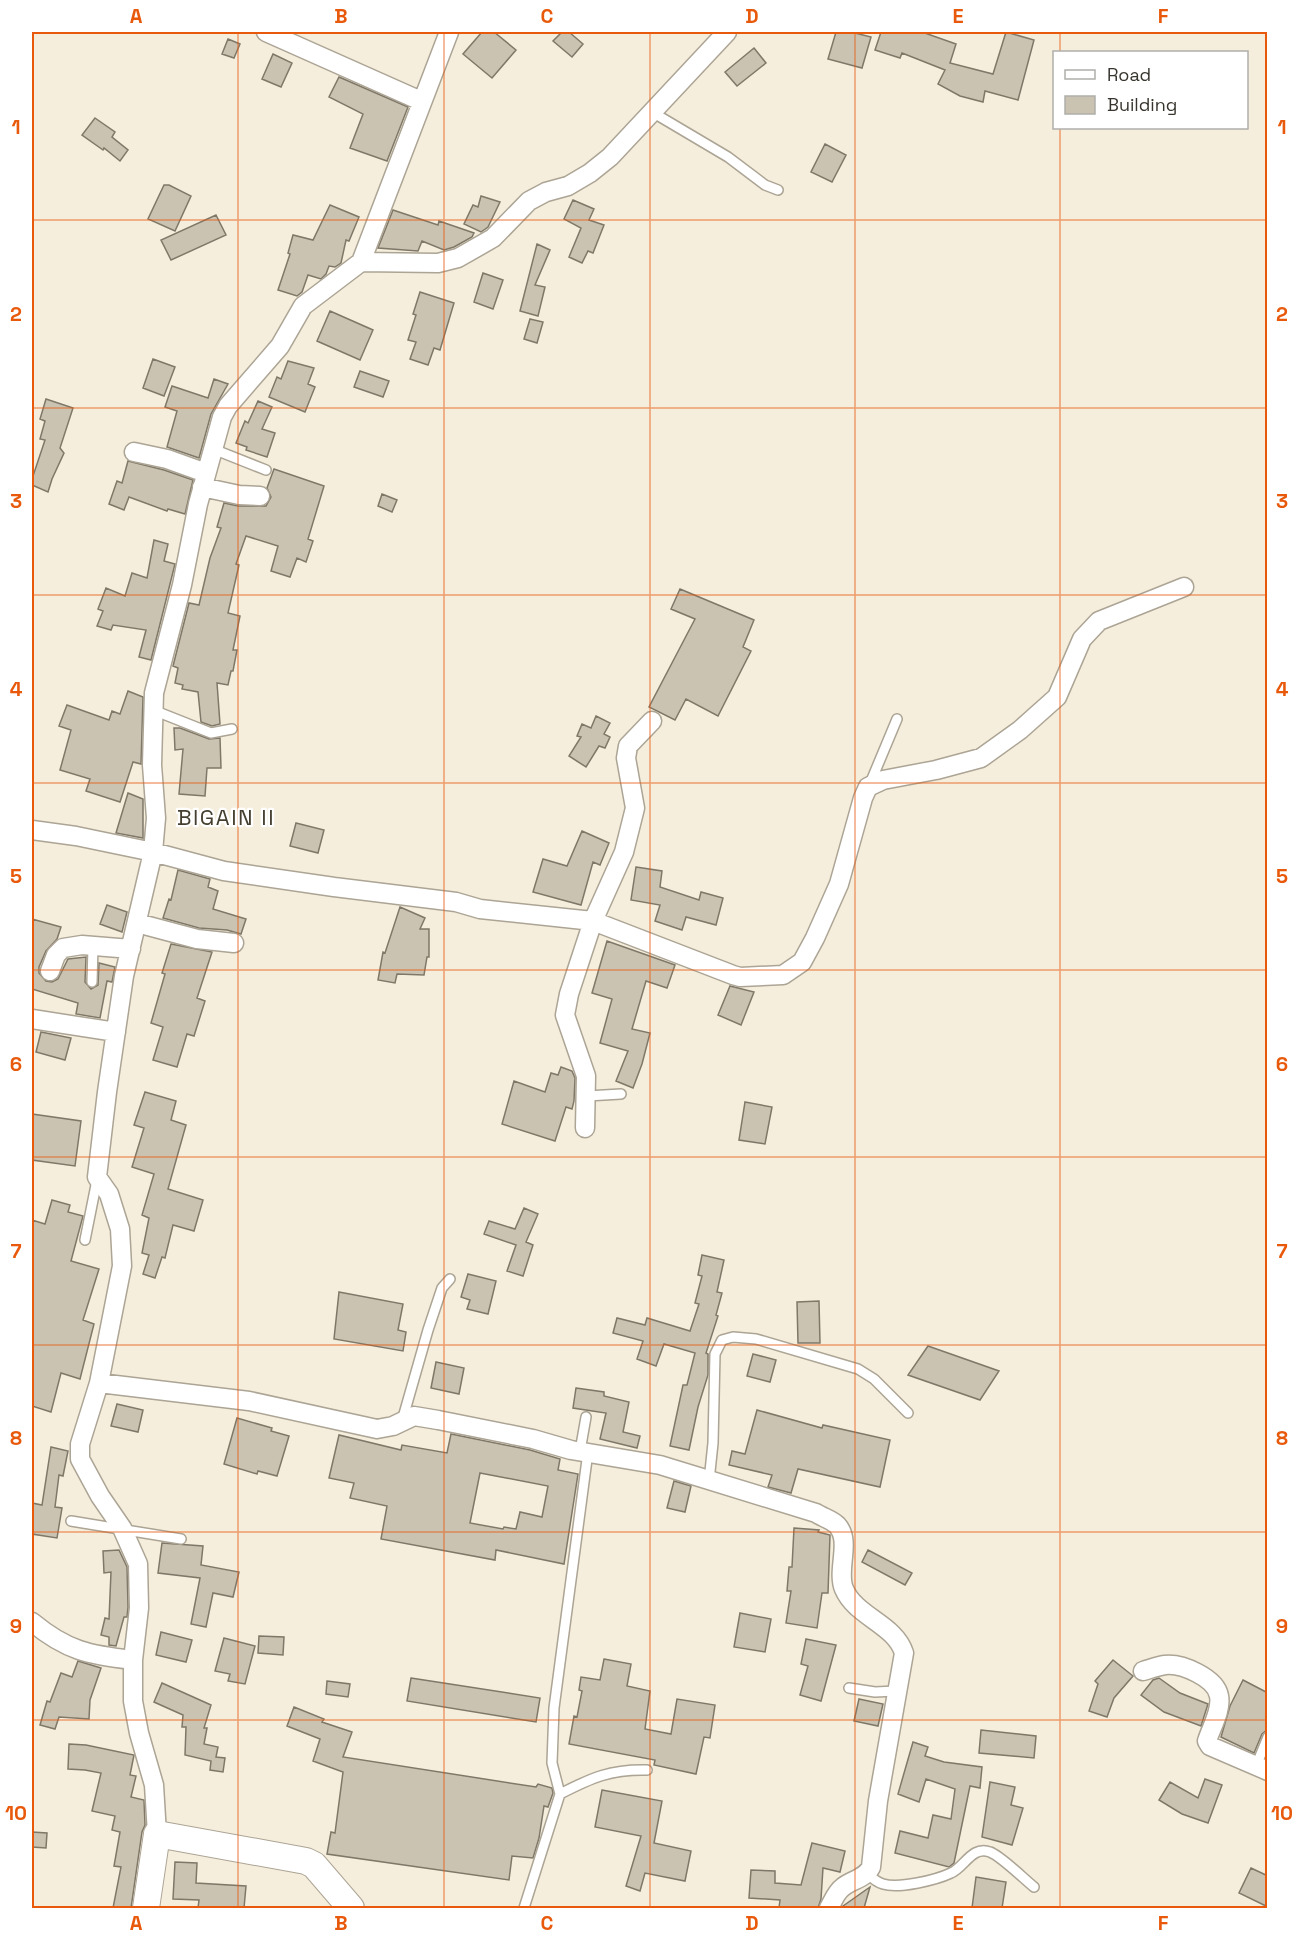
<svg xmlns="http://www.w3.org/2000/svg" width="1299" height="1940" font-family="'Space Grotesk',sans-serif">
	<style>
		.building { fill: #cbc3b2; stroke: #7f7868; stroke-width: 1.5; fill-rule: evenodd }
		.lines { fill: none; stroke-linecap: round; stroke-linejoin: round }
		.lane-casing { stroke: #aca494; stroke-width: 12 }
		.street-casing { stroke: #aca494; stroke-width: 21 }
		.secondary-casing { stroke: #aca494; stroke-width: 28 }
		.lane { stroke: #fff; stroke-width: 9 }
		.street { stroke: #fff; stroke-width: 18 }
		.secondary { stroke: #fff; stroke-width: 26 }
		.grid { fill: none; stroke: #e8590c; stroke-width: 1.5; stroke-opacity: 0.55 }
		.labels { text-anchor: middle; dominant-baseline: central; stroke-width: 4.5; stroke-linejoin: round; paint-order: stroke }
		.quarter-label { font-size: 22px; letter-spacing: 1.5px; fill: #453f30; stroke: #fff }
		.neatline { fill: none; stroke: #e8590c; stroke-width: 2 }
		.grid-label { font-size: 20px; text-anchor: middle; font-weight: bold; fill: #e8590c }
	</style>
	<rect width="100%" height="100%" fill="#f6eedd"/>
	<!-- building -->
	<path class="building" d="M482 32H494L516 50 492 78 463 54Z
		M562 32H569L583 44 572 57 553 41Z
		M836 32H851L871 37 862 68 828 59Z
		M881 32H922L956 44 950 63 993 74 1006 32 1034 40 1018 100 985 91 983 102 960 96 938 84 945 70 902 53 900 58 875 50Z
		M228 39 240 44 234 58 222 54Z
		M754 48 766 63 737 86 725 72Z
		M273 54 292 63 281 87 262 79Z
		M339 77 408 107 387 161 350 148 363 114 329 97Z
		M95 118 115 132 112 137 128 150 120 161 104 148 103 150 82 135Z
		M825 144 846 155 832 182 811 172Z
		M164 185H169L191 196 175 231 148 219Z
		M481 196 500 202 488 227 481 232 464 224 473 205 478 207Z
		M573 200 594 209 589 220 604 225 593 253 588 251 582 263 569 257 581 228 564 219Z
		M330 205 359 217 349 241 346 240 341 263 335 267 329 266 326 274 321 279 308 275 302 292 297 296 278 290 290 254 288 253 293 235 313 240Z
		M393 210 438 225 439 221 474 233 472 237 454 247 444 250 422 241 418 251 378 248Z
		M216 215 226 235 171 260 161 240Z
		M537 244 550 250 535 285 545 287 538 316 520 311Z
		M483 273 503 280 493 309 474 302Z
		M420 292 454 303 440 350 434 348 428 365 410 359 416 342 408 340 416 315 413 314Z
		M330 311 373 330 360 360 317 341Z
		M530 319 543 322 537 343 524 339Z
		M153 359 175 367 164 396 143 388Z
		M288 361 314 368 308 384 315 387 305 412 269 397 277 377 281 379Z
		M360 371 389 381 383 397 354 387Z
		M214 379 228 384 211 414 199 458 167 447 177 411 165 407 172 386 208 398Z
		M46 399 73 408 60 448 64 453 52 479 48 492 32 485V479L45 440 40 439 45 421 40 419Z
		M258 401 272 407 262 429 275 433 267 457 246 450 247 447 236 443 245 421 248 423Z
		M128 461 164 470 193 480 185 514 168 509 167 511 129 497 124 510 109 504 117 481 122 483Z
		M274 469 324 486 308 539 313 541 306 562 297 558 290 577 271 571 278 546 246 536 236 564 239 565 228 613 240 616 233 650H237L233 671H231L228 685 217 683 220 724 212 726 201 722 198 692 182 689 183 685 175 683 178 668 173 666 189 603 199 605 210 558 221 528 217 527 224 503 238 506H266L271 497 267 488Z
		M382 494 397 500 392 512 378 506Z
		M154 540 168 544 164 561 175 564 151 660 139 657 146 630 113 625 111 630 97 626 103 611 98 609 106 588 125 596 132 573 147 578Z
		M680 589 754 620 743 647 751 651 718 716 686 699 675 720 649 707 695 619 671 609Z
		M128 691 143 697 141 764 133 762 120 802 86 791 90 779 60 770 71 730 59 726 67 705 109 720 112 711 120 714Z
		M596 716 610 723 604 734 610 737 605 748 599 746 586 767 569 756 581 737 577 736 582 724 591 728Z
		M174 728H180L209 739 220 738 221 768H207L205 796 179 794 183 749 175 750Z
		M128 793 143 799V838L116 833Z
		M296 823 324 830 318 853 290 846Z
		M582 831 609 843 600 865 593 862 581 905 533 892 543 859 567 866Z
		M636 867 662 871 660 887 699 900 701 892 723 898 716 925 686 917 682 930 655 921 660 905 631 900Z
		M178 870 210 879 208 887 218 891 213 909 246 919 241 934 227 930 199 928 163 918 169 899 171 900Z
		M107 905 127 912 122 932 100 924Z
		M400 907 425 918 420 929H429V957H427L424 975 397 974 395 983 378 980 383 952 385 953Z
		M32 919 61 927 57 939 46 951 39 967V973L46 981 52 982 58 979 68 959 86 957 85 982 91 989 98 985 99 963 115 967 112 982 107 981 100 1018 76 1014 78 1003 32 989Z
		M607 941 675 965 667 988 646 981 632 1029 650 1033 642 1064 633 1088 616 1081 628 1051 600 1043 612 999 592 993Z
		M171 944 212 952 197 998 205 1001 194 1036 187 1034 177 1067 153 1060 163 1027 151 1023 165 974 162 973Z
		M730 986 754 992 741 1025 718 1015Z
		M41 1032 71 1038 65 1060 36 1052Z
		M561 1067 572 1071 575 1078 574 1101 572 1109 566 1107 555 1141 502 1124 514 1081 545 1092 551 1073 558 1075Z
		M145 1092 176 1101 171 1120 186 1125 168 1189 203 1200 194 1231 173 1225 165 1258 162 1257 155 1278 143 1274 149 1255 142 1253 149 1218 142 1215 154 1174 132 1167 144 1128 134 1125Z
		M745 1102 772 1107 765 1144 739 1140Z
		M32 1114 81 1121 75 1166 32 1160Z
		M52 1200 70 1205 68 1212 83 1216 71 1261 99 1269 83 1320 94 1324 80 1379 61 1373 51 1412 32 1406V1220L45 1224Z
		M524 1208 538 1214 526 1242 533 1245 523 1276 507 1271 516 1245 484 1234 489 1221 515 1229Z
		M702 1255 724 1260 717 1292 722 1293 716 1315 718 1316 706 1353 708 1354V1375L698 1407 689 1450 670 1446 683 1385H687L695 1353 664 1344 656 1366 637 1359 643 1341 613 1333 617 1318 645 1325 647 1318 690 1331 699 1304 695 1303 702 1276 698 1275Z
		M468 1274 496 1281 488 1314 467 1309 470 1300 461 1297Z
		M339 1292 403 1304 398 1330 406 1332 403 1351 334 1339Z
		M819 1301 820 1343H798L797 1302Z
		M928 1346 999 1371 980 1400 908 1375Z
		M753 1354 776 1360 770 1382 747 1376Z
		M436 1362 464 1368 459 1394 431 1388Z
		M576 1388 604 1392V1396L629 1402 623 1432 640 1436 637 1448 600 1439 606 1413 573 1408Z
		M117 1404 143 1410 138 1432 111 1426Z
		M757 1410 822 1428 823 1425 890 1440 880 1487 798 1469 791 1493 768 1487 772 1475 729 1465 732 1451 745 1454Z
		M237 1418 272 1428 271 1431 289 1436 277 1476 258 1471 257 1474 224 1464Z
		M451 1434 530 1450 560 1459 558 1470 578 1474 564 1564 496 1550 495 1560 381 1539 387 1506 350 1498 354 1483 329 1478 339 1435 401 1450 402 1445 447 1453ZM480 1473 548 1486 542 1517 520 1512 516 1529 504 1527 503 1529 470 1523Z
		M51 1447 68 1451 63 1476 59 1475 55 1507 62 1508 57 1538 32 1534V1503L42 1505Z
		M674 1481 691 1486 685 1512 667 1508Z
		M794 1528 819 1530 818 1532 830 1535 828 1593H822L817 1628 786 1623 791 1591H787L789 1567H792Z
		M162 1543 203 1546 201 1565 239 1572 233 1597 213 1593 206 1627 191 1624 200 1578 158 1573Z
		M119 1550 127 1567 128 1607 127 1617H124L116 1646 109 1645V1637L101 1635 105 1618 109 1619 111 1572 104 1573 103 1551Z
		M868 1550 912 1573 905 1585 862 1562Z
		M740 1613 771 1619 765 1652 734 1647Z
		M161 1632 192 1640 186 1662 156 1655Z
		M259 1636 284 1637 283 1655 258 1653Z
		M224 1638 255 1646 245 1684 228 1681 230 1674 215 1671Z
		M806 1639 836 1645 821 1701 800 1695 808 1666 801 1664Z
		M604 1659 631 1664 627 1686 650 1691 645 1729 671 1734 677 1699 715 1705 710 1738 704 1737 696 1774 654 1765 655 1760 569 1744 574 1716 577 1717 582 1691 579 1690 581 1677 600 1680Z
		M1113 1660 1133 1676 1114 1698 1107 1717 1089 1711 1098 1684 1095 1681Z
		M78 1661 101 1668 90 1700 89 1719 59 1717 55 1729 40 1725 47 1701 50 1702 61 1673 72 1677Z
		M411 1678 540 1698 536 1722 407 1701Z
		M1159 1678 1180 1693 1208 1704 1201 1726 1164 1712 1141 1695 1153 1680Z
		M1243 1680 1268 1693V1729L1262 1734 1254 1753 1221 1737 1230 1706Z
		M327 1681 350 1684 348 1697 326 1694Z
		M162 1683 211 1705 204 1728H207L204 1744 218 1747 216 1757 225 1758 223 1772 210 1770 211 1761 185 1755 186 1727H182L183 1715 154 1702Z
		M859 1699 883 1704 878 1726 854 1721Z
		M294 1707 324 1719 322 1722 352 1732 343 1757 536 1787 538 1784 552 1788 553 1793 548 1807 544 1806 539 1838 533 1858 512 1856 509 1880 327 1854 331 1832 335 1833 343 1772 313 1761 320 1739 287 1726Z
		M981 1730 1036 1736 1034 1758 979 1753Z
		M913 1742 928 1747 925 1756 944 1762 982 1767 980 1788 970 1786 954 1863 949 1867 895 1853 900 1831 928 1838 933 1815 951 1819 955 1789 926 1779 919 1802 898 1794Z
		M69 1744 86 1745 134 1755 130 1775 136 1776 131 1797 144 1800 145 1825 142 1832 131 1908H113L121 1867 114 1866 120 1832 112 1830 115 1816 92 1811 101 1773 85 1770 68 1769Z
		M1205 1779 1222 1785 1208 1823 1182 1814 1159 1800 1170 1782 1198 1798Z
		M990 1782 1015 1787 1011 1805 1023 1808 1012 1845 982 1837Z
		M602 1790 662 1801 654 1843 691 1851 685 1881 645 1873 640 1891 626 1886 641 1836 595 1827Z
		M32 1832 47 1833 46 1848 32 1847Z
		M812 1843 845 1851 840 1872 823 1868 821 1899 818 1908H779L780 1900 749 1898 751 1870 775 1871V1883L801 1885Z
		M175 1862 197 1863 196 1883 246 1886 244 1908H198L199 1900 173 1899Z
		M1251 1868 1268 1876V1907L1239 1893Z
		M976 1877 1006 1882 1002 1908H972Z
		M870 1887 864 1908H841L843 1906Z"/>
	<g class="lines">
		<defs>
			<path id="lane" d="M652 112 728 157 765 185 778 190
				M213 449 266 470
				M153 710 211 733 232 729
				M869 786 897 719
				M92 982 93 947
				M587 1096 621 1094
				M85 1240 97 1180
				M402 1421 428 1330 442 1288 450 1279
				M580 1451 586 1417
				M709 1481 713 1443 715 1354 722 1340 733 1337 756 1339 858 1369 874 1379 908 1413
				M71 1521 181 1539
				M849 1688 875 1692 896 1691
				M1256 1766 1268 1737
				M560 1794C591 1778 611 1769 647 1770
				M868 1874C872 1878 876 1882 883 1884 899 1889 936 1880 951 1873 964 1868 972 1845 990 1852 1001 1856 1024 1879 1034 1887
				M524 1908 560 1794 552 1763 554 1708 588 1452"/>
			<path id="street" d="M266 32 421 101
				M361 262 449 32
				M134 452 167 459 206 473
				M202 487 239 495 260 496
				M32 830 76 836 153 852 224 871 334 887 456 902 480 909 593 921 733 975 740 977 783 975 802 962 815 938 839 884 863 798 868 787 883 780 936 770 981 758 1020 730 1057 697 1082 639 1099 621 1184 587
				M137 923 197 939 234 943
				M50 971 56 955 63 948 82 945 131 949
				M32 1019 116 1032
				M585 1128 586 1076 565 1015 569 994 593 921 624 852 635 808 626 758 628 746 652 721
				M99 1383 249 1401 377 1429 393 1426 414 1416 438 1420 533 1439 571 1450 660 1465 816 1513C822 1517 832 1520 837 1525 852 1541 836 1570 844 1589 856 1617 895 1624 904 1653L878 1801 871 1867C865 1879 853 1879 843 1887 836 1892 833 1901 829 1908
				M32 1622C67 1651 89 1655 133 1660
				M1143 1671C1150 1669 1158 1666 1165 1665 1182 1663 1216 1678 1219 1696 1222 1710 1211 1728 1207 1741L1210 1746 1268 1771
				M157 1834 154 1785 139 1733 133 1701V1660L139 1608 138 1564 122 1528 100 1496 80 1459V1444L99 1383 122 1266 120 1229 109 1194 97 1177 107 1092 124 976 153 852 156 818 152 765 154 693 182 585 198 504 222 417 228 406 280 346 303 306 361 262 438 263 458 258 493 238 529 201 546 192 568 186 590 173 610 157 727 32"/>
			<path id="secondary" d="M146 1908 157 1834 306 1861 314 1865 351 1908"/>
		</defs>
		<!-- lane casing -->
		<use href="#lane" class="lane-casing"/>
		<!-- street casing -->
		<use href="#street" class="street-casing"/>
		<!-- secondary casing -->
		<use href="#secondary" class="secondary-casing"/>
		<!-- lane -->
		<use href="#lane" class="lane"/>
		<!-- street -->
		<use href="#street" class="street"/>
		<!-- secondary -->
		<use href="#secondary" class="secondary"/>
	</g>
	<!-- grid -->
	<path class="grid" d="M238 32V1908M444 32V1908M650 32V1908M855 32V1908M1060 32V52M1060 128V1908M32 220H1268M32 408H1268M32 595H1268M32 783H1268M32 970H1268M32 1157H1268M32 1345H1268M32 1532H1268M32 1720H1268"/>
	<g class="labels">
		<!-- quarter labels -->
		<g class="quarter-label">
			<text x="226" y="817">BIGAIN II</text>
		</g>
	</g>
	<!-- border -->
	<rect width="1299" height="1940" fill="none" stroke="#ffffff" stroke-width="66"/>
	<!-- legend -->
	<rect x="1053" y="51" width="195" height="78" fill="#ffffff" stroke="#afaeab" stroke-width="1.5"/>
	<rect x="1065" y="70" width="30" height="9" fill="#ffffff" stroke="#afaeab" stroke-width="1.5"/>
	<text x="1107" y="81" font-size="18" fill="#38352e">Road</text>
	<rect x="1065" y="96" width="30" height="18" fill="#cbc3b2" stroke="#afaeab" stroke-width="1.5"/>
	<text x="1107" y="111" font-size="18" fill="#38352e">Building</text>
	<rect x="33" y="33" width="1233" height="1874" class="neatline"/>
	<g class="grid-label">
		<text x="136" y="23">A</text>
		<text x="341" y="23">B</text>
		<text x="547" y="23">C</text>
		<text x="752" y="23">D</text>
		<text x="958" y="23">E</text>
		<text x="1163" y="23">F</text>
		<text x="16" y="134">1</text>
		<text x="1282" y="134">1</text>
		<text x="16" y="321">2</text>
		<text x="1282" y="321">2</text>
		<text x="16" y="508">3</text>
		<text x="1282" y="508">3</text>
		<text x="16" y="696">4</text>
		<text x="1282" y="696">4</text>
		<text x="16" y="883">5</text>
		<text x="1282" y="883">5</text>
		<text x="16" y="1071">6</text>
		<text x="1282" y="1071">6</text>
		<text x="16" y="1258">7</text>
		<text x="1282" y="1258">7</text>
		<text x="16" y="1445">8</text>
		<text x="1282" y="1445">8</text>
		<text x="16" y="1633">9</text>
		<text x="1282" y="1633">9</text>
		<text x="16" y="1820">10</text>
		<text x="1282" y="1820">10</text>
		<text x="136" y="1930">A</text>
		<text x="341" y="1930">B</text>
		<text x="547" y="1930">C</text>
		<text x="752" y="1930">D</text>
		<text x="958" y="1930">E</text>
		<text x="1163" y="1930">F</text>
	</g>
</svg>
